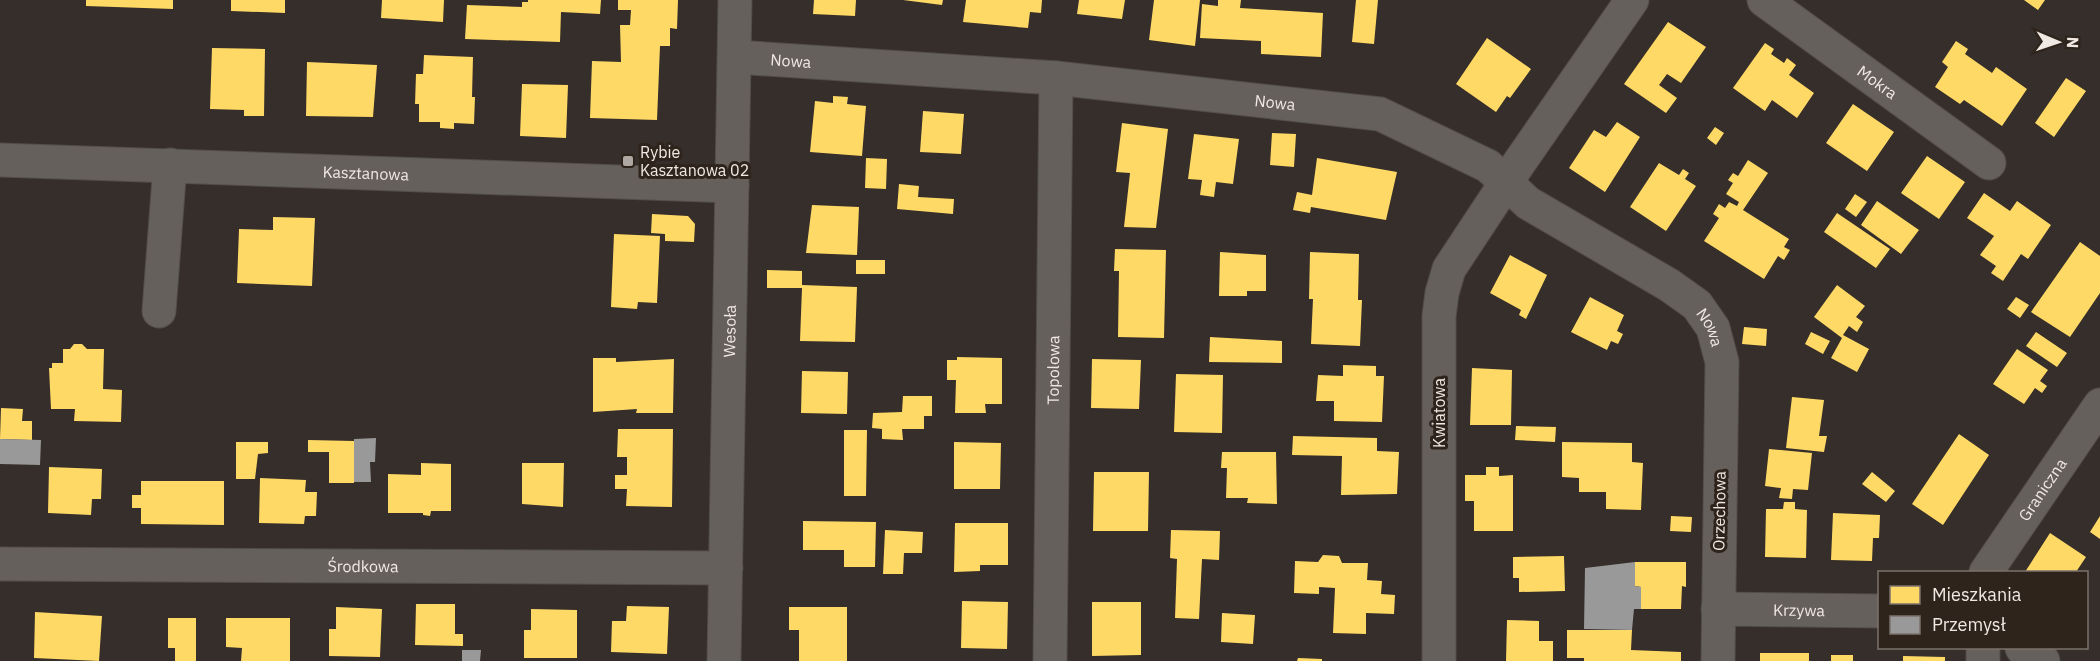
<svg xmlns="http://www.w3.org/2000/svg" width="2100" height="661" font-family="'IBM Plex Sans',sans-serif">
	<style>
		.homes { fill: #ffd966 }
		.industry { fill: #999 }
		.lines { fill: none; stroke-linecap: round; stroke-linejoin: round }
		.minor-casing { stroke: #524d49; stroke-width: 35 }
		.minor { stroke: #65605c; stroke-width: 33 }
		.poi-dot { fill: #afa7a2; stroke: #2f241c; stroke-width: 2 }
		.labels { text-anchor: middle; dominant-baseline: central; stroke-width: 6; stroke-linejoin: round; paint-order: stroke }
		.street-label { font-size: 16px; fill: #f0e8e3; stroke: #2f241c }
		.poi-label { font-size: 16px; fill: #f0e8e3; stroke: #2f241c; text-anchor: start }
	</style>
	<rect width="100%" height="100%" fill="#352e2a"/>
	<!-- homes -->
	<path class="homes" d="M86 0H173V9L86 6Z
		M231 0H285V13L231 11Z
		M382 0H444L443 22 381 18Z
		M528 0H601L600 14 561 12 560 42 465 39 467 5 522 7V2H528Z
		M618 0H678L677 29 670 28V46H660L657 120 590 118 592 61 621 62 620 25H630L631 10H618Z
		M814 0H856L855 16 813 14Z
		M903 0H943L942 5Z
		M966 0H1042L1041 13 1030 12 1028 28 963 22Z
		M1079 0H1125L1122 19 1077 14Z
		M1154 0H1200L1195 46 1149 40Z
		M1218 0H1241L1240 8 1323 13 1321 57 1261 54V41L1200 38 1202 4 1218 6Z
		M1356 0H1378L1374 44 1352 42Z
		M2024 0H2045L2038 10Z
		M1668 22 1706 47 1681 83 1667 74 1659 85 1677 98 1666 113 1624 84Z
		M1487 38 1531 69 1510 98 1507 96 1496 112 1456 84Z
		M1956 41 1968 49 1965 54 1992 73 1996 67 2027 89 2002 126 1964 100 1960 104 1935 87 1948 67 1942 62Z
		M1765 43 1774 49 1771 54 1784 63 1787 58 1796 65 1789 75 1814 93 1797 118 1772 100 1765 111 1733 88Z
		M212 48 265 49 264 116H244V110L210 109Z
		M424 55 473 57 472 97H475L474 124 454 123V129L440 128V122H419V104H415L416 74H423Z
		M307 62 377 65 373 117 306 116Z
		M2066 78 2086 91 2054 137 2035 123Z
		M522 84 568 85 566 138 520 136Z
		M833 96 848 97 847 104 866 106 862 156 810 152 815 101 833 103Z
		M1853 104 1894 132 1867 171 1826 143Z
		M923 111 964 114 961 154 920 152Z
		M1617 122 1640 137 1605 192 1569 168 1594 130 1606 137Z
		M1122 123 1168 129 1156 228 1124 227 1130 173 1116 172Z
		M1715 127 1724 133 1716 145 1707 138Z
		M1272 133 1296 134 1294 167 1270 165Z
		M1194 134 1239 139 1233 184 1216 182 1214 197 1200 195 1202 180 1188 179Z
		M1927 156 1965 182 1939 219 1901 193Z
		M866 158 887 159 886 189 865 188Z
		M1317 158 1397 172 1386 220 1311 207 1310 213 1293 210 1297 192 1312 195Z
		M1748 160 1768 173 1743 210 1789 239 1784 247 1790 250 1784 260 1778 256 1764 279 1704 241 1719 218 1713 214 1719 204 1725 208 1729 202 1737 206 1739 202 1726 194 1733 183 1728 180 1733 173 1738 176Z
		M1659 163 1679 175 1683 169 1689 173 1685 179 1696 186 1666 231 1630 207Z
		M899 184 919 186 918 197 954 199 953 214 897 209Z
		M1984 193 2010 211 2017 201 2051 225 2028 259 2021 254 2003 281 1991 273 1996 266 1980 255 1994 236 1967 218Z
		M1855 194 1867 202 1856 217 1845 209Z
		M1877 201 1919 230 1901 254 1861 225Z
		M812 205 859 207 857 255 806 253Z
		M1837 213 1890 249 1876 268 1824 232Z
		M652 214 688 216 695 224 694 242 665 241V234L651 233Z
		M273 217 315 218 312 286 237 283 239 229 273 230Z
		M614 234 660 236 657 303 638 302 637 309 611 307Z
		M2080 242 2100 256V293L2070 337 2031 312Z
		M1115 249 1166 250 1164 338 1118 337 1119 271H1114Z
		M1220 252 1266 255V291H1247V296H1219Z
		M1310 252 1359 254 1358 300H1362L1360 346 1311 344 1313 299H1309Z
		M1510 255 1547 275 1526 319 1519 315 1521 310 1490 293Z
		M856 260H885V274H856Z
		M767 270 802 271V285L857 287 855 342 800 341 802 288H767Z
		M1837 285 1865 306 1856 317 1863 322 1857 332 1849 326 1843 335 1869 349 1857 372 1831 358 1842 338 1814 317Z
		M1590 297 1624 315 1617 331 1623 334 1618 344 1611 341 1607 350 1571 332Z
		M2016 297 2029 305 2020 318 2007 309Z
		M1744 327 1767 329 1766 346 1742 344Z
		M1811 332 1830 341 1823 354 1805 344Z
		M2036 332 2067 353 2057 367 2026 346Z
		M1210 337 1282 341V363L1209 362Z
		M74 344H82L87 349H104L103 389 122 390 121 422 74 421 75 409H51L49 368H52V363H63V349H70Z
		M2017 349 2048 370 2040 381 2047 386 2042 393 2035 388 2024 404 1993 384Z
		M957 357 1002 358V404H985L986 413H955L956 380H947V360H957Z
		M593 358H616V362L674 359 673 413H636L637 409 593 412Z
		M1092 359 1141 360 1139 409 1091 408Z
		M1343 365 1376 366V376H1384L1382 422 1334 421V401H1316L1318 375 1343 376Z
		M1472 368 1512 370 1511 425H1470Z
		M802 371 848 372 847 414 801 413Z
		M1176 374 1223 375 1222 433 1174 432Z
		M903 396H932V416H924V429H902L903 440 882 439V429L872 428 873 413 902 412Z
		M1792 397 1824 400 1819 436H1827L1824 452 1786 448Z
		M1 408 23 409 22 421H32V440L0 439Z
		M1516 426 1556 427 1555 442 1515 440Z
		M618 429H673L672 507 626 506 627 489H615V475H627V457H617Z
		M844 430H867L866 496H844Z
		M1959 434 1989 455 1943 525 1912 504Z
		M1293 436 1377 438V451L1399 452 1397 494 1341 495 1342 456 1292 455Z
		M308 440 354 441V483H329V452H308Z
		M236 442H268V453L258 454 255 479H236Z
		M954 442 1001 443 1000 489H954Z
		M1562 442 1632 443V462L1643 463 1641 510 1606 509V492H1579V478L1562 477Z
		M1769 449 1812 453 1808 490 1793 489 1792 499 1779 498 1781 488 1765 486Z
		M1222 452H1276L1277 504 1247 503 1248 498H1226L1227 468H1221Z
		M421 463 451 464V511H431L430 516 423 515V513H388V474L421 475Z
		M522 463H564L563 507 522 504Z
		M49 467 102 469 101 499H92L91 515 48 513Z
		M1486 467H1499V476L1513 475V531H1474V501H1465V475H1486Z
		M1094 472H1149L1148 531H1093Z
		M1872 472 1895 491 1886 502 1862 484Z
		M260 478 306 480 305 492H317L316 516H305L304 524 259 523Z
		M141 481H224V525L141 524V508H132V495H141Z
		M1784 502H1795V509L1807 510 1806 558 1765 557 1766 509H1783Z
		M1833 513 1880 515 1879 538H1873L1872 561 1831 560Z
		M1671 516 1692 517 1691 532 1670 531Z
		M2100 516V539L2090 532Z
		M803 521 876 522 875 567H844V550H803Z
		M955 523H1008V565H980V571L954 572Z
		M885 530 923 532 922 553H904L903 574H883Z
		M1171 530 1220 531 1219 560 1202 559 1199 619 1175 618 1177 559 1170 558Z
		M2050 533 2086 557 2076 572H2025Z
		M1323 555 1339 556 1342 563H1368L1367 580 1382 581 1381 594 1395 595 1394 614 1366 613V634L1333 633 1335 588 1319 587V594L1294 593 1295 561 1318 562Z
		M1564 556 1565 591 1519 592V578H1513V557Z
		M1635 562H1686V587L1682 586 1681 609H1641V587L1635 586Z
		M962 601 1008 602 1007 649 961 648Z
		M1092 602H1141V655L1092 656Z
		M416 604H455V634H463V646L415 645Z
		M627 606 669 607 667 654 611 652 612 621H626Z
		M336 607 382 609 380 657 329 656V629H336Z
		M789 607H847V661H799V630H789Z
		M531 609 577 610V658H524V630H531Z
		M35 612 102 616 99 661 34 658Z
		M1222 613 1255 615 1253 644 1221 642Z
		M168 618H196V661H175V648H168Z
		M226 618H290V661H241L242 648 226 647Z
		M1507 620 1539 621V641H1553V661H1506Z
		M1567 630H1632L1631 650 1681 652V661H1584V658H1567Z
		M1760 653H1809V661H1760Z
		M1831 655H1853V661H1831Z
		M1903 656 1945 657V661H1903Z
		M1298 658 1322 659V661H1297Z"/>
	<!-- industry -->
	<path class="industry" d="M376 438 375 462H370L371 482H354V439Z
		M0 439 41 440 40 465 0 464Z
		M1635 562V586L1641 587V609H1634L1632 630 1584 629 1585 568Z
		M462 650H481L480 661H462Z"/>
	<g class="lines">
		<defs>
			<g id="minor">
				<path id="s1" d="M1764 0 1989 163"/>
				<path id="s2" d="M735 57 1056 78 1380 114 1488 166 1528 203 1669 285 1697 305 1713 328 1722 362 1718 661"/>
				<path id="s3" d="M0 160 732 186"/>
				<path d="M159 311 170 165"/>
				<path id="s4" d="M0 564 726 568"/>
				<path id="s5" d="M1986 572 2100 405"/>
				<path id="s6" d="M1718 609 1880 611"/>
				<path d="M2022 648 2043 661"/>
				<path id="s7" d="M724 661 735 0"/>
				<path id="s8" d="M1050 661 1056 78"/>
				<path d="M1439 661V316L1442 293 1449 269 1519 163 1632 0"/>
				<path d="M1983 661V648"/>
			</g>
		</defs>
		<!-- minor casing -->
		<use href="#minor" class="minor-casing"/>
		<!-- minor -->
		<use href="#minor" class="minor"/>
	</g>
	<!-- markers -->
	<rect class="poi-dot" x="622" y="155" width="12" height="12" rx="3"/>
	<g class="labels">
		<!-- street labels -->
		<g class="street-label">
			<text stroke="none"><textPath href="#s2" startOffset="56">Nowa</textPath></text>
			<text stroke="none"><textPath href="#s1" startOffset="140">Mokra</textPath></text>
			<text stroke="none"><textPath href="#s2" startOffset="542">Nowa</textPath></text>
			<text stroke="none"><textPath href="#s3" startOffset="366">Kasztanowa</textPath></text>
			<text stroke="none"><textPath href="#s2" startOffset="1046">Nowa</textPath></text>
			<text stroke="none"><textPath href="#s7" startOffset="330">Wesoła</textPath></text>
			<text stroke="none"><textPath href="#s8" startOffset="291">Topolowa</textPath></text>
			<text transform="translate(1439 413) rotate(-90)">Kwiatowa</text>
			<text stroke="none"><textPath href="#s5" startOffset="100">Graniczna</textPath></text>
			<text transform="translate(1719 511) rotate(-89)">Orzechowa</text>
			<text stroke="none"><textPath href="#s4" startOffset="363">Środkowa</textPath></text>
			<text stroke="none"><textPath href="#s6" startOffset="81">Krzywa</textPath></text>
		</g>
		<!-- poi labels -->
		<g class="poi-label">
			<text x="640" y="152">Rybie<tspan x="640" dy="18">Kasztanowa 02</tspan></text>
		</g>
	</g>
	<!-- legend -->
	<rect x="1878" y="571" width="210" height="78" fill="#2f241c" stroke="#7c726c" stroke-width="1.5"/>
	<rect x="1890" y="586" width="30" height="18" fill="#ffd966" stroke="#7c726c" stroke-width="1.5"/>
	<text x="1932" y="601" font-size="18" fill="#f0e8e3">Mieszkania</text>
	<rect x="1890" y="616" width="30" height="18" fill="#999999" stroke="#7c726c" stroke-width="1.5"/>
	<text x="1932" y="631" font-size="18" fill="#f0e8e3">Przemysł</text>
	<!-- north arrow -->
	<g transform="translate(2058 42) rotate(92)" stroke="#2f241c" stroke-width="4.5" paint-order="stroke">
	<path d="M0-4.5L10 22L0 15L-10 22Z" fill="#f0e8e3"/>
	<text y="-9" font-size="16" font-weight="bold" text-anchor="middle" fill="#f0e8e3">N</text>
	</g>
</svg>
